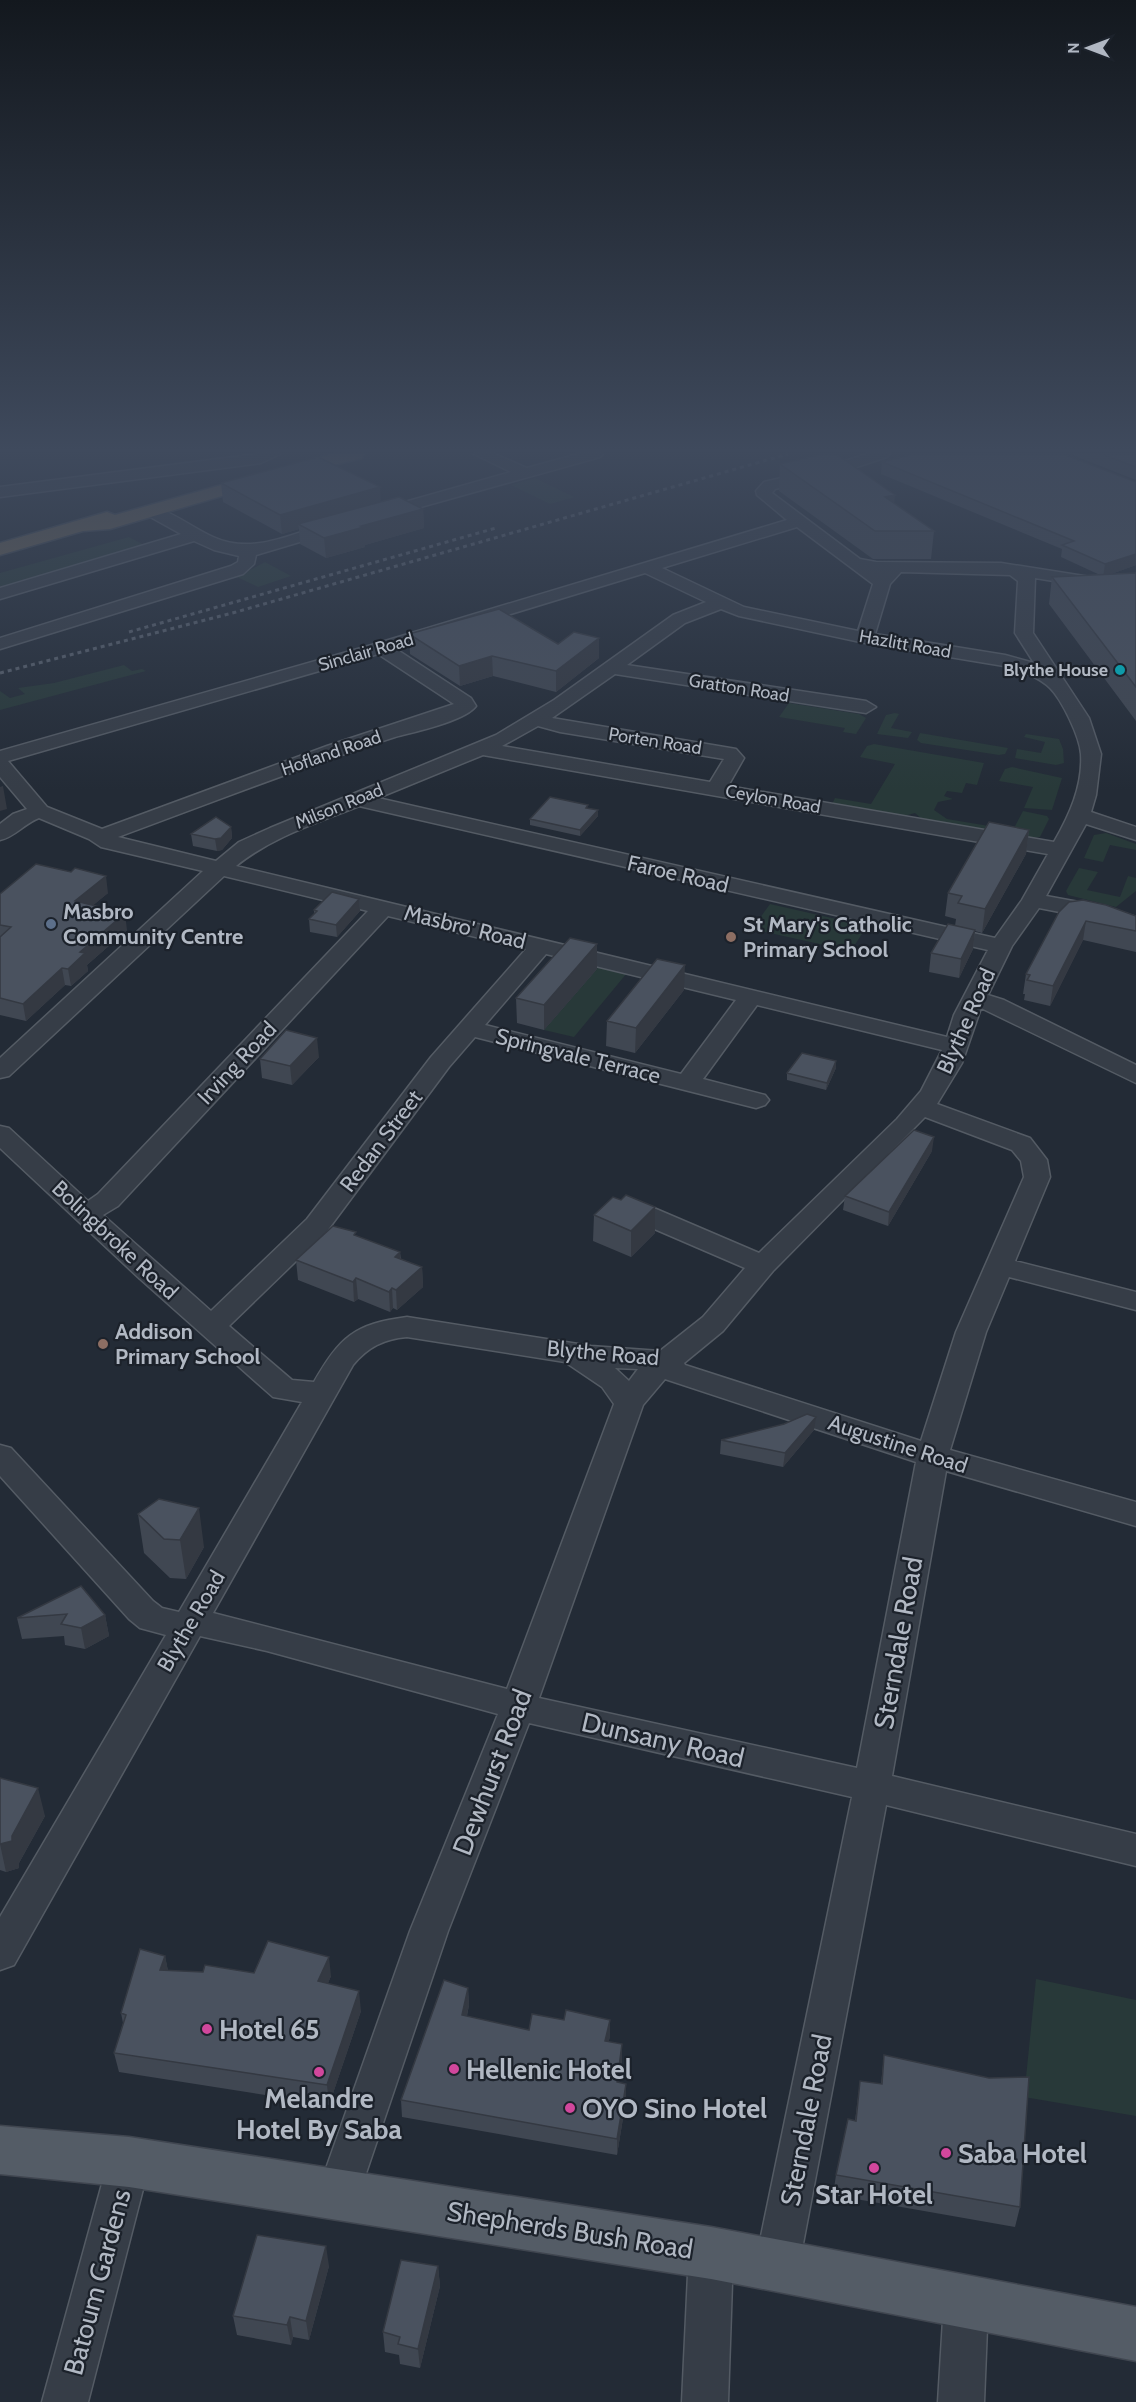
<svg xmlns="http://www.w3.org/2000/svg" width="1136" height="2402" font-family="Cabin,sans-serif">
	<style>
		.green { fill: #283939 }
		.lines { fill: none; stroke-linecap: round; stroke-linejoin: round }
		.minor-casing { stroke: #545b64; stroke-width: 3 }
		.major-casing { stroke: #404650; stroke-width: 3 }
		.highway-casing { stroke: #414851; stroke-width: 3 }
		.minor { fill: #363d47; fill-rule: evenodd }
		.major { fill: #545c66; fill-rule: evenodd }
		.highway { fill: #6c6354; fill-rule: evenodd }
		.rail { stroke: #59616d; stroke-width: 3; stroke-dasharray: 4 4; stroke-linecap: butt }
		.wall { fill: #404752 }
		.shaded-wall { fill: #343942 }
		.building { fill: #4a525f; stroke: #343942; stroke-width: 1.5 }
		.culture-dot { fill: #0f9aa8; stroke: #1c222b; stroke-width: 2 }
		.service-dot { fill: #5c6f8a; stroke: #1c222b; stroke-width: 2 }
		.education-dot { fill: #8d6e63; stroke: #1c222b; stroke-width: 2 }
		.hotel-dot { fill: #d1479c; stroke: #1c222b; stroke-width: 2 }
		.labels { text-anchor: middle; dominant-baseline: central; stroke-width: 4.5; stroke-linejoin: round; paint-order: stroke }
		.far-street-label { font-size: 18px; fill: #b1b8c3; stroke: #1c222b }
		.far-poi-label { font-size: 18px; font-weight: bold; fill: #b1b8c3; stroke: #1c222b; text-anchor: end }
		.street-label { font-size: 22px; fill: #b1b8c3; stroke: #1c222b }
		.poi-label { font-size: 22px; font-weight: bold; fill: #b1b8c3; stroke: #1c222b; text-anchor: start }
		.near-street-label { font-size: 27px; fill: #b1b8c3; stroke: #1c222b }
		.near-poi-label { font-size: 27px; font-weight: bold; fill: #b1b8c3; stroke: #1c222b; text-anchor: start }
	</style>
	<rect width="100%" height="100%" fill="#232b36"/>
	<!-- green -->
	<path class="green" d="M535 478 574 497H575L550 504 511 485Z
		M129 537 146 546 0 588V573Z
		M265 562 291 576 258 587 237 577Z
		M124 665 132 671 142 669 146 671 0 710V691L10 698 25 694 18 688 54 683Z
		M789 703 859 714 866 718 856 734 843 732 845 728 779 717Z
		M895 713 899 714 891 728 912 732 908 738 877 734 886 715Z
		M920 733 1008 748 1005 754 999 755 921 743 917 740Z
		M1026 734 1059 739 1063 749 1064 763 1056 765 1015 758 1017 749 1041 753 1045 742 1024 737Z
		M874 744 984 763 977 785 966 783 962 793 947 791 944 796 953 799 938 802 934 810 947 819 1013 830 1023 811 1047 816 1049 819 1040 837 1031 838 923 820 915 813 904 816 832 804 835 798 871 804 895 764 860 757 867 746Z
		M1012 767 1062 778 1052 810 1024 808 1033 787 999 781 1005 769Z
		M1106 833 1136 844V850L1110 845 1103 862 1084 858 1094 835Z
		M1079 868 1098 872 1087 890 1120 897 1128 876 1136 878V891L1116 907 1068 895 1066 891Z
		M770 904 867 926 851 951 752 929Z
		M599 966 627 973 574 1037 544 1030Z
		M1036 1979 1136 2000V2116L1024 2097Z"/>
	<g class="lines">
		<defs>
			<path id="minor" d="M257 454H280L261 463 0 497V487Z
				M474 454H495L527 468 578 454H603L600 457 385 517 379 519 371 514 373 511 511 472Z
				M867 454H890L887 457 826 477 775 489 772 493 860 559 876 562 1001 563 1103 579 1106 583 1103 587 1097 588 1035 578 1033 633 1089 718 1101 754 1096 795 1091 812 1136 827V840L1086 824 1046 896 1106 907 1136 917V932L1101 920 1039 908 1012 946 988 995 1004 1000 1136 1065V1083L981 1008 962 1063 937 1104 1030 1138 1047 1160 1050 1177 1015 1261 1136 1292V1310L1009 1277 986 1332 950 1450 1136 1502V1526L946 1471 892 1776 1136 1834V1866L886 1805 799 2265 792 2280 777 2287 762 2280 755 2265 852 1797 529 1723 448 1931 359 2194 353 2209 338 2215 323 2209 317 2194 410 1931 498 1714 267 1651 200 1636 14 1965 0 1970V1917L166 1635 140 1628 129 1619 0 1476V1445L11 1448 153 1601 162 1608 179 1612 302 1402 273 1397 140 1279 0 1148V1126L9 1128 88 1201 98 1194 368 911 224 876 9 1076 0 1078V1058L203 871 101 847 89 839 39 818C25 823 15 837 0 840V824L13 814 27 809 0 777V751L375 644 787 520 757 495 756 491 764 482 816 470ZM797 527 873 584 858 631 744 607 662 568ZM901 572 1010 575 1018 581 1015 633 1034 663 1005 655 875 634 890 584ZM645 573 706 602 673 615 554 700 496 735 270 828 239 842 216 861 118 837C210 803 302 767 395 737 414 732 465 721 476 706L471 698 396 649ZM721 609 739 616 865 643 1004 666C1020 671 1038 676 1050 688 1062 700 1080 737 1081 754 1083 786 1069 816 1054 842L728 786 744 758 736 749 552 718 615 674 866 713 876 707 866 701 627 665 685 623ZM378 654 454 704 327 746 102 829 47 807 8 761ZM538 726 560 732 724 759 710 782 502 746ZM483 755 1048 854 1022 900 995 938 378 798ZM359 806 988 950 954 1015 947 1037 236 866C272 837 317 823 359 806ZM388 916 526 949 431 1057 307 1219 211 1311 103 1215 118 1206ZM546 954 736 1000 681 1074 485 1025ZM757 1005 942 1050 921 1091 897 1119 759 1253 649 1206 639 1204 629 1206 625 1212 629 1218 745 1268 703 1317 660 1351 591 1346 407 1317C354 1324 340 1337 314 1382L292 1380 229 1326 327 1231 449 1067 475 1037 756 1108 765 1105 769 1100 765 1095 703 1079ZM925 1117 1012 1150 1021 1161 1024 1177 956 1332 921 1441 685 1365 684 1363 723 1331 773 1271ZM407 1337 565 1362 602 1387 614 1404 507 1689 213 1613 353 1365C368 1347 384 1339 407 1337ZM615 1368 638 1369 629 1381ZM665 1379 916 1462 857 1768 539 1698 643 1405Z
				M151 506C173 512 193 528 213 537 255 556 293 532 334 522L342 527 340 530 256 555 254 564 243 574 0 649V638L231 566 238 562 239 556 214 550 194 541 0 599V588L181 534 145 514 143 511Z
				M129 2142 144 2148 150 2162 88 2402H42L108 2162 114 2148Z
				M711 2231 726 2238 733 2253 728 2402H682L689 2253 696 2238Z
				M966 2281 982 2287 988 2303 984 2402H938L944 2303 950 2287Z"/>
			<path id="major" d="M0 2126 129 2137 711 2227 1136 2307V2361L711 2279 129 2187 0 2174Z"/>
			<path id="highway" d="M332 454H364L362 458 293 475 110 529 83 531 0 555V543L107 512 115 515Z"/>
		</defs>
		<!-- minor casing -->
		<use href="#minor" class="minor-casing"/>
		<!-- major casing -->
		<use href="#major" class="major-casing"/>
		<!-- highway casing -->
		<use href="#highway" class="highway-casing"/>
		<!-- minor -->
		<use href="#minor" class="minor"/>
		<!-- major -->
		<use href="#major" class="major"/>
		<!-- highway -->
		<use href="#highway" class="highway"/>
		<!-- rail -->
		<path class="rail" d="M129 632 496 528
			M0 673 236 612 788 454"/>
	</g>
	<!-- wall -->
	<path class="wall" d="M1070 454H1136V480Z
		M882 462 1136 565 1108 575 1136 573V721L1049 604 1052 577 1100 575 1061 557 1062 549 881 474Z
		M780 464 894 503 934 531 931 559H873L779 491Z
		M221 483 380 502 423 509 424 528 365 545V547L326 558 300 544 299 529 282 534 223 502Z
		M409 634 558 644 599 638V658L556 692 493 676 460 686 410 654Z
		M588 808 598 810V816L580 836 530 825V819Z
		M231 827 232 838 222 850 217 851 193 846 191 834Z
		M1029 830 1026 854 982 933 975 931 973 949 959 978 929 972 931 953 955 926 956 919 945 916 948 893Z
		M108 893 93 905 127 930 87 965 88 971 71 986 65 985 26 1021 0 1015V894Z
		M359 899 360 911 337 937 310 932 309 919 314 914V910Z
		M1059 912 1136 916V952L1083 940 1050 1006 1024 1000 1025 994H1023L1026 974Z
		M597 969 544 1030 517 1023 516 998Z
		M684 990 635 1053 606 1046 607 1021Z
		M319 1057 292 1085 262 1078 260 1059Z
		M836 1068 826 1090 787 1080V1073Z
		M932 1151 888 1226 843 1210 845 1196Z
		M621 1200 655 1207V1233L631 1257 593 1241 594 1215Z
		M400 1252 401 1259 422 1267 423 1287 397 1310 393 1308 390 1312 358 1299 354 1302 298 1280 296 1260Z
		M814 1430 783 1467 720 1454 721 1440Z
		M138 1514 204 1547 186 1579 170 1578 144 1553Z
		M81 1586 105 1615 109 1636 85 1649 65 1645 64 1636 22 1639 17 1618Z
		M0 1778 45 1816 19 1863V1868L6 1872 0 1870Z
		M165 1956 168 1971 331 1976 328 1983 361 2011 329 2105 119 2072 114 2053 123 2023 121 2013Z
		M468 1988 469 2005 467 2016 529 2030 564 2020H610V2037L608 2042 622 2060 619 2082 626 2100 617 2155 402 2117 401 2100Z
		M884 2055 1020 2207 1015 2227 833 2195 836 2175 855 2121 860 2081 881 2084Z
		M329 2266 309 2340 293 2337 291 2345 237 2335 233 2316Z
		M438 2266 440 2286 420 2368 400 2364 399 2355 385 2352 383 2332Z"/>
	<!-- shaded-wall -->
	<path class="shaded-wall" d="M380 487 381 506 298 524 299 529 282 534 280 515Z
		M895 495 893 522 885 497Z
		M423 509 424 528 365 545V547L326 558 324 538 361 526Z
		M1136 554V565L1103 577 1105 564Z
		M599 638V658L556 692V671Z
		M492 656 493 676 460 686 459 666Z
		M3 786 7 809 0 811V787Z
		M598 810V816L580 836V830Z
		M231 827 232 838 222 850 217 851 215 839Z
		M1029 830 1026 854 982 933 985 909Z
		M106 876 108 893 78 918 75 901Z
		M359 899 360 911 337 937 336 925Z
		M125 913 127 930 87 965 88 971 71 986 68 969 80 952Z
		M1086 921 1083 940 1050 1006 1053 986Z
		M975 930 973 949 959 978 961 959Z
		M597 944V969L544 1030V1005Z
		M685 965 684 990 635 1053 636 1028Z
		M62 968 65 985 26 1021 23 1004Z
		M317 1038 319 1057 292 1085 290 1066Z
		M836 1061V1068L826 1090 827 1083Z
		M934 1137 932 1151 888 1226 889 1212Z
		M655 1207V1233L631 1257V1231Z
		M400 1252 401 1272 395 1257Z
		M422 1267 423 1287 397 1310 396 1290Z
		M356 1278 358 1299 354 1302 353 1282Z
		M392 1288 393 1308 390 1312 389 1292Z
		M816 1417 814 1430 783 1467 785 1453Z
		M199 1508 204 1547 186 1579 180 1540Z
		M105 1615 109 1636 85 1649 81 1628Z
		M38 1788 45 1816 19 1863V1868L6 1872 0 1844 12 1836Z
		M165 1956 169 1976 160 1970Z
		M329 1957 331 1976 321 2000 318 1981Z
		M468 1988 469 2005 463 2032 462 2015Z
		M359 1991 361 2011 329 2105 327 2085Z
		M610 2020V2037L604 2058 605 2041Z
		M622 2044V2060L617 2099V2082Z
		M626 2084V2100L617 2155V2139Z
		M326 2246 329 2266 309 2340 306 2321Z
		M438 2266 440 2286 420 2368 418 2349Z
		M290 2317 293 2337 291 2345 287 2325Z"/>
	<!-- building -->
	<path class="building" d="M823 454H833L839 456 895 495 885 497 934 531H875L780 464Z
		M914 454H1063L1136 482V554L1105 564 1062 545 1074 541 882 462Z
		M1101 454H1136V467Z
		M318 457 380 487 280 515 221 483Z
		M399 497 423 509 361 526 364 527 324 538 298 524Z
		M1136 573V687L1052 577Z
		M499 609 558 644 574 632 599 638 556 671 492 656 459 666 409 634Z
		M550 797 588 805 586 808 598 810 580 830 530 819Z
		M216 817 231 827 221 838 215 839 191 834Z
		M989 822 1029 830 985 909 958 903 962 896 948 893Z
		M36 864 71 872 75 868 106 876 75 901 125 913 80 952 85 953 68 969 62 968 23 1004 0 998V937L11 927 0 925V894Z
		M332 892 359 899 336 925 309 919 317 911 314 910Z
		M1083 900 1106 905 1136 916V931L1086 921 1053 986 1027 980 1030 975 1026 974 1059 912 1069 902Z
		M948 924 975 930 961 959 931 953Z
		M570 938 597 944 544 1005 516 998Z
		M657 959 685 965 636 1028 607 1021Z
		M286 1030 317 1038 290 1066 260 1059Z
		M802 1053 836 1061 827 1083 787 1073Z
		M914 1130 934 1137 889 1212 845 1196Z
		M626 1195 655 1207 631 1231 594 1215 613 1197 621 1200Z
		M333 1226 356 1232 354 1235 400 1252 395 1257 422 1267 396 1290 392 1288 389 1292 356 1278 353 1282 296 1260Z
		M807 1414 816 1417 785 1453 721 1440 784 1424Z
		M159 1499 199 1508 180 1540 164 1539 138 1514Z
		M81 1586 105 1615 81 1628 61 1624 67 1614 17 1618Z
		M0 1778 38 1788 12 1836V1841L0 1844Z
		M268 1941 329 1957 318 1981 359 1991 327 2085 114 2053 126 2015 121 2013 140 1949 165 1956 160 1970 203 1972 205 1965 254 1973Z
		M444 1980 468 1988 462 2015 529 2030 532 2014 564 2020 566 2010 610 2020 605 2041 622 2044 617 2082 626 2084 617 2139 401 2100Z
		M884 2055 989 2078 1029 2077 1020 2207 836 2175 848 2119 856 2121 860 2081 882 2084Z
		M257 2235 326 2246 306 2321 290 2317 287 2325 233 2316Z
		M401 2260 438 2266 418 2349 398 2344 400 2337 383 2332Z"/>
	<!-- sky -->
	<linearGradient id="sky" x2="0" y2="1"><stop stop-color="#13181e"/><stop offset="0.57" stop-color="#3f4a5d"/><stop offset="1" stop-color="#3f4a5d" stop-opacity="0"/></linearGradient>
	<rect width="1136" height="790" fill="url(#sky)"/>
	<!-- markers -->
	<circle class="culture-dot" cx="1120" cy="670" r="6"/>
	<circle class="service-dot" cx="51" cy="924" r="6"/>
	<g class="education-dot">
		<circle cx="731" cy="937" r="6"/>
		<circle cx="103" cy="1344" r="6"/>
	</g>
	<g class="hotel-dot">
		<circle cx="207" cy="2029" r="6"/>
		<circle cx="454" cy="2069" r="6"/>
		<circle cx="319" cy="2072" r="6"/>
		<circle cx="570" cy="2108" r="6"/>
		<circle cx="946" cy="2153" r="6"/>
		<circle cx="874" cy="2168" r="6"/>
	</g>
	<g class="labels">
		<!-- far-street labels -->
		<g class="far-street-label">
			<text transform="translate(905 644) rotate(10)">Hazlitt Road</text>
			<text transform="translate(366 652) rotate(-16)">Sinclair Road</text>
			<text transform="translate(739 688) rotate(9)">Gratton Road</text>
			<text transform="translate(655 741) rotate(9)">Porten Road</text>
			<text transform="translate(331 753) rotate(-19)">Hofland Road</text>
			<text transform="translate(773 799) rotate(10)">Ceylon Road</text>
			<text transform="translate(339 806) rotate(-22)">Milson Road</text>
		</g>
		<!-- far-poi labels -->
		<g class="far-poi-label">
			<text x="1108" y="670">Blythe House</text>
		</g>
		<!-- street labels -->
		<g class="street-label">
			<text transform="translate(678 874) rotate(13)">Faroe Road</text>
			<text transform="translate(465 927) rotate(14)">Masbro' Road</text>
			<text transform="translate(966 1021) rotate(-66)">Blythe Road</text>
			<text transform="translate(578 1056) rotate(14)">Springvale Terrace</text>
			<text transform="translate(237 1063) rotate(-47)">Irving Road</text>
			<text transform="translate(381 1141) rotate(-53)">Redan Street</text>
			<text transform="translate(115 1240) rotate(43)">Bolingbroke Road</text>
			<text transform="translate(603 1353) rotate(5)">Blythe Road</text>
			<text transform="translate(898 1444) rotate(18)">Augustine Road</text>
			<text transform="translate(191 1621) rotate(-60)">Blythe Road</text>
		</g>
		<!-- poi labels -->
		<g class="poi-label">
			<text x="63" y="911">Masbro<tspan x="63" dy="25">Community Centre</tspan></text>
			<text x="743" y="924">St Mary's Catholic<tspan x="743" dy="25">Primary School</tspan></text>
			<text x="115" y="1331">Addison<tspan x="115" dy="25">Primary School</tspan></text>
		</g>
		<!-- near-street labels -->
		<g class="near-street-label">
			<text transform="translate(898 1643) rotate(-80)">Sterndale Road</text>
			<text transform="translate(663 1740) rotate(13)">Dunsany Road</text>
			<text transform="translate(492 1772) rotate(-69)">Dewhurst Road</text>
			<text transform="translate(806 2120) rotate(-79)">Sterndale Road</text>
			<text transform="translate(570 2230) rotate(9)">Shepherds Bush Road</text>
			<text transform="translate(97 2282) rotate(-75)">Batoum Gardens</text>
		</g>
		<!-- near-poi labels -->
		<g class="near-poi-label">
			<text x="219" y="2029">Hotel 65</text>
			<text x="466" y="2069">Hellenic Hotel</text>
			<text x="319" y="2098" text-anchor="middle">Melandre<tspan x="319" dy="31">Hotel By Saba</tspan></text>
			<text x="582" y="2108">OYO Sino Hotel</text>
			<text x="958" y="2153">Saba Hotel</text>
			<text x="874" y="2194" text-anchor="middle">Star Hotel</text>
		</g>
	</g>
	<!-- north arrow -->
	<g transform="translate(1088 48) rotate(270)" stroke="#1c222b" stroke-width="4.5" paint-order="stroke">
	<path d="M0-4.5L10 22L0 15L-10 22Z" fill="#b1b8c3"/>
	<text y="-9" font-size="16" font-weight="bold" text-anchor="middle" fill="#b1b8c3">N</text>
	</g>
</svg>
